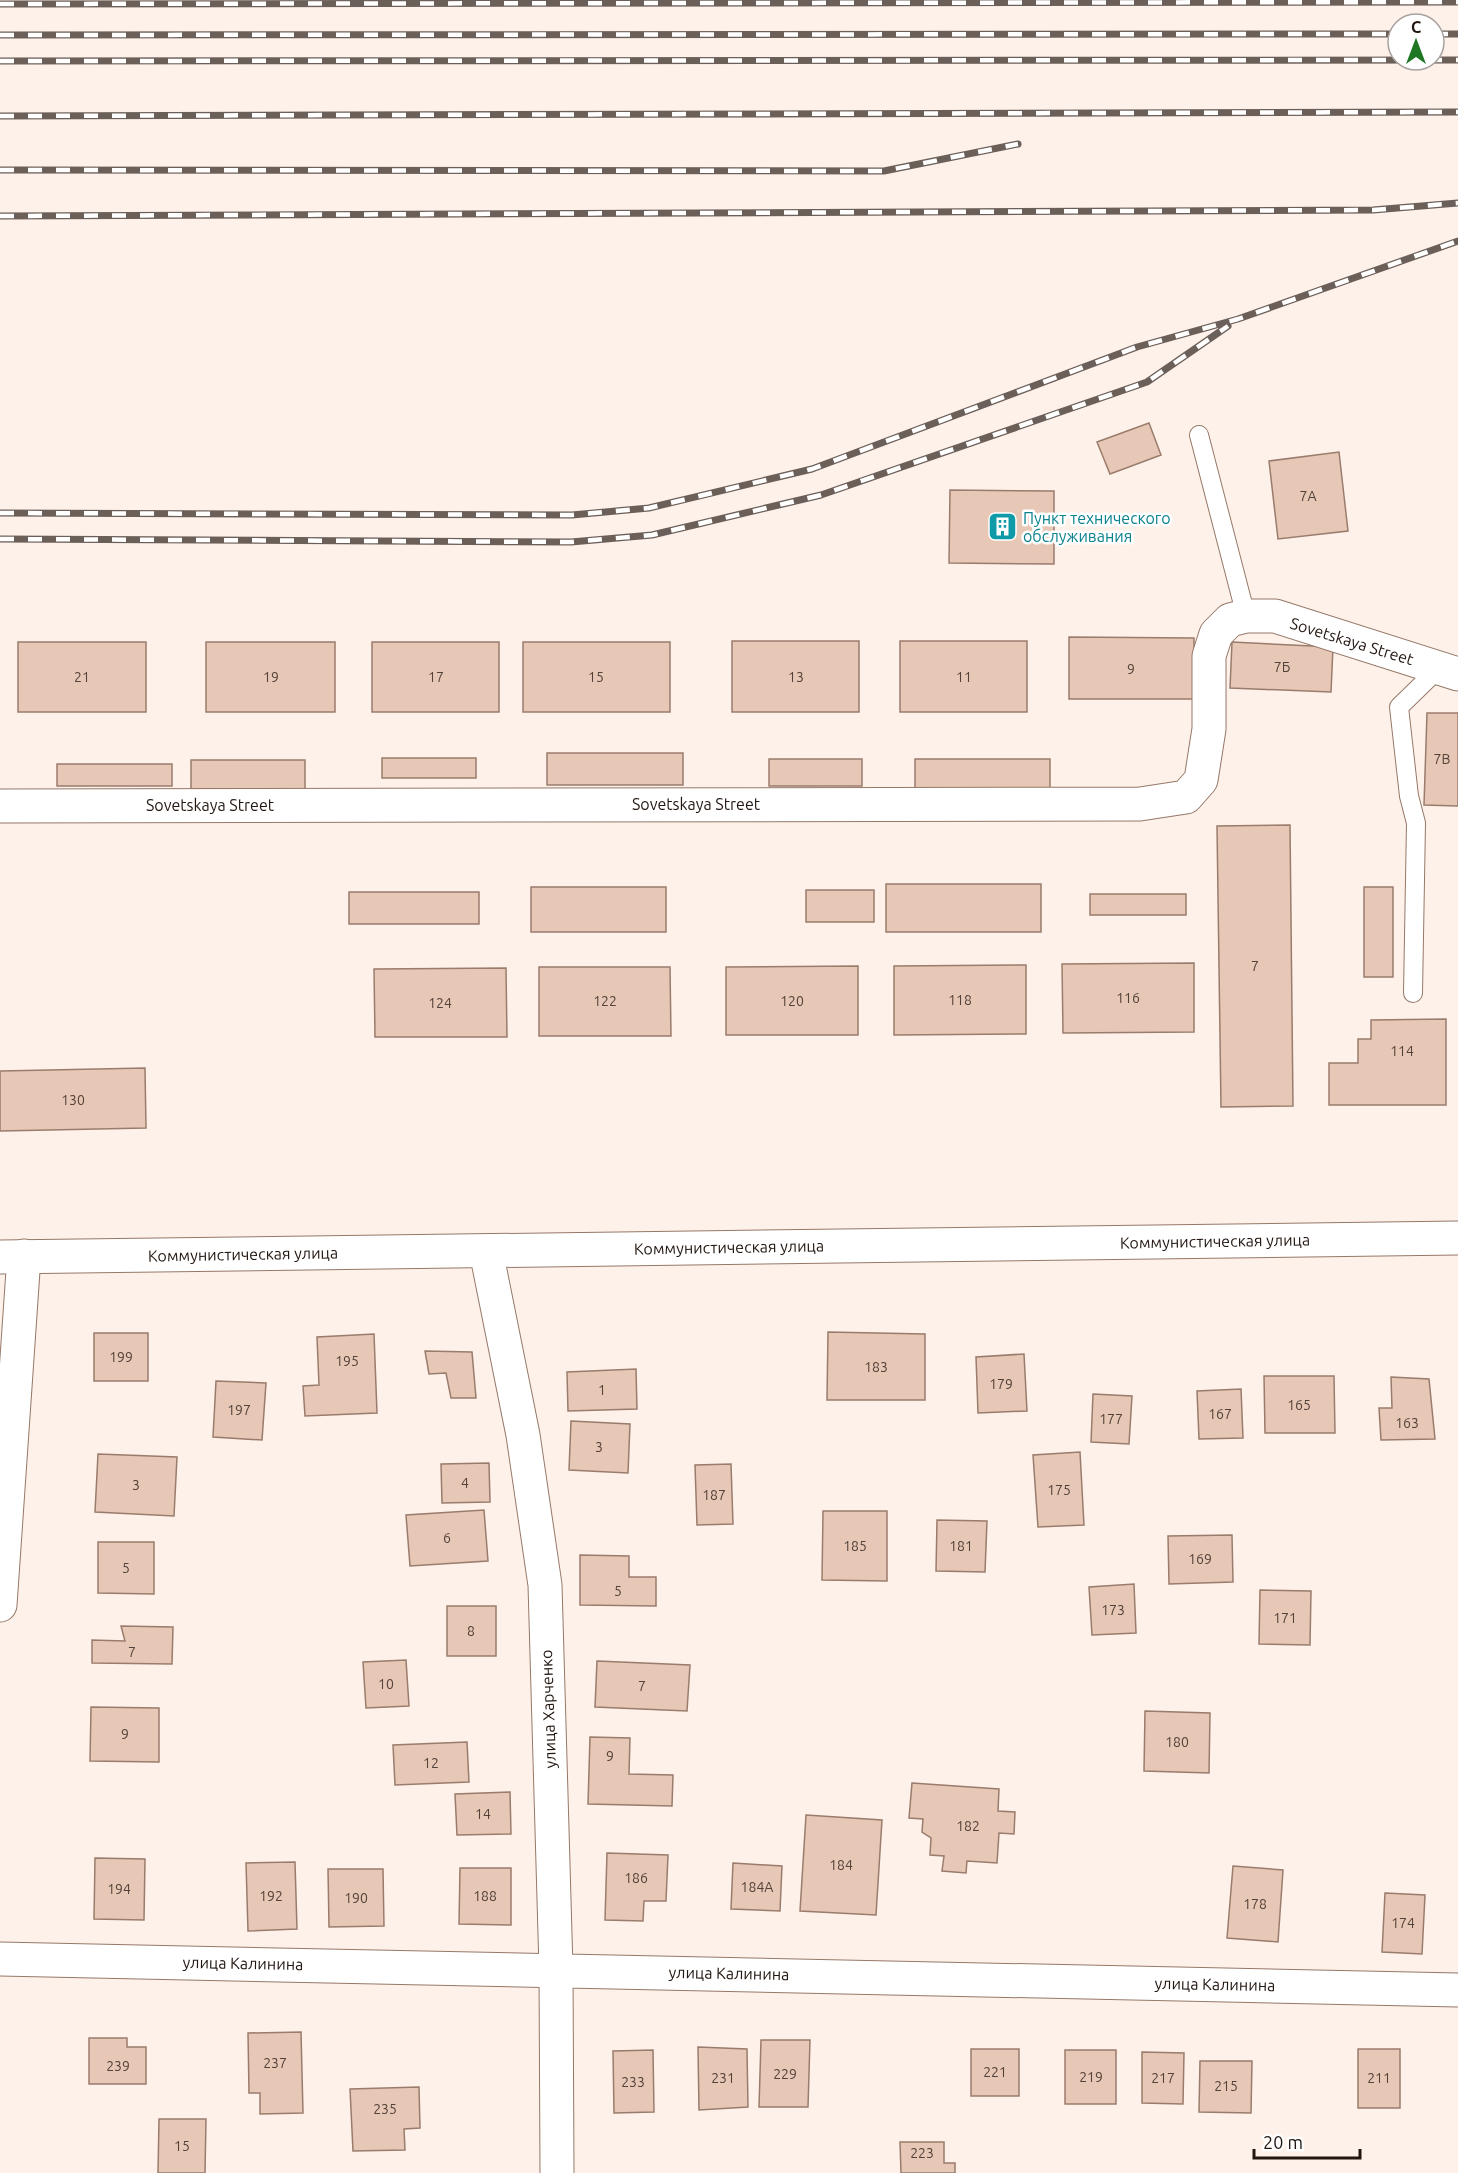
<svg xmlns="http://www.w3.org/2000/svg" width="1458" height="2173" font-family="Ubuntu,sans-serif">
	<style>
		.building { fill: #e7c7b5; stroke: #9a7c6c; stroke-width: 1.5 }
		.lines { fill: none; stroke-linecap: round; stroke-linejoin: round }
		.service-casing { stroke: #957868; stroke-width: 20 }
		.minor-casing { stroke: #957868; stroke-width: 35 }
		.tertiary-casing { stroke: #957868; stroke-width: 35 }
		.service { stroke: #fff; stroke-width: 18 }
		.minor { stroke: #fff; stroke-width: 33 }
		.tertiary { stroke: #fff; stroke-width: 33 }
		.rail-casing { stroke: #6b5f59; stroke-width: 7 }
		.rail { stroke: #fff; stroke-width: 4.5; stroke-dasharray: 14; stroke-linecap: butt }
		.labels { text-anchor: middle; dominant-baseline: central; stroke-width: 5; stroke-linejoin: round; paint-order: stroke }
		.number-label { font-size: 14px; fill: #534239 }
		.culture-label { font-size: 16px; fill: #0d838f; stroke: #fff; text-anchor: start }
		.street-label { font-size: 16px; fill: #221610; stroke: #fff }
	</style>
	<rect width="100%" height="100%" fill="#fef1ea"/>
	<!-- building -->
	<path class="building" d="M1149 423 1161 455 1110 474 1097 442Z
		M1339 452 1348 531 1278 539 1269 461Z
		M950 490 1054 491V564L949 563Z
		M1069 637 1194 638V699H1069Z
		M732 641H859V712H732Z
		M900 641H1027V712H900Z
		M18 642H146V712H18Z
		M206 642H335V712H206Z
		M372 642H499V712H372Z
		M523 642H670V712H523Z
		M1232 642 1333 647 1331 692 1230 688Z
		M1427 713H1458V806L1424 805Z
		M547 753H683V785H547Z
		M382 758H476V778H382Z
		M769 759H862V786H769Z
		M915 759H1050V789H915Z
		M191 760H305V789H191Z
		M57 764H172V786H57Z
		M1290 825 1293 1106 1221 1107 1217 826Z
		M886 884H1041V932H886Z
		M531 887H666V932H531Z
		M1364 887H1393V977H1364Z
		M806 890H874V922H806Z
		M349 892H479V924H349Z
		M1090 894H1186V915H1090Z
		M1194 963V1032L1063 1033 1062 964Z
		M1026 965V1034L894 1035V966Z
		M858 966V1035H726V967Z
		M539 967H670L671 1036H539Z
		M506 968 507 1037H375L374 969Z
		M1446 1019V1105H1329V1063H1358V1039H1371V1020Z
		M145 1068 146 1128 0 1131V1071Z
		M828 1332 925 1334V1400H827Z
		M94 1333H148V1381H94Z
		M374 1334 377 1413 305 1416 303 1386 319 1385 317 1337Z
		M425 1351 472 1352 476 1398H451L446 1373 429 1374Z
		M1024 1354 1027 1411 978 1413 976 1357Z
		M636 1369 637 1409 568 1411 567 1372Z
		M1264 1376H1334L1335 1433H1265Z
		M1391 1377 1429 1379 1435 1439 1381 1440 1379 1408H1392Z
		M216 1381 266 1383 262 1440 213 1437Z
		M1241 1389 1243 1438 1199 1439 1197 1391Z
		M1093 1394 1132 1396 1129 1444 1091 1442Z
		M571 1421 630 1424 628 1473 569 1470Z
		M1080 1452 1084 1525 1038 1527 1033 1455Z
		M98 1454 177 1457 174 1516 95 1512Z
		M489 1463 490 1502 442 1503 441 1464Z
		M731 1464 733 1524 697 1525 695 1465Z
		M484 1510 488 1561 410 1566 406 1515Z
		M823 1511H887V1581L822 1580Z
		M937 1520 987 1521 985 1572 936 1571Z
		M1232 1535 1233 1582 1169 1584 1168 1536Z
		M98 1542H154V1594L98 1593Z
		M580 1555 629 1556V1577H656V1606L580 1605Z
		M1134 1584 1136 1633 1092 1635 1089 1587Z
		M1260 1590 1311 1591 1310 1645 1259 1644Z
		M447 1606H496V1656H447Z
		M121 1626 173 1627 172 1664 92 1663V1640L125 1641Z
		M406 1660 409 1706 366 1708 363 1662Z
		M597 1661 690 1665 687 1711 595 1707Z
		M91 1707 159 1708V1762L90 1761Z
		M1145 1711 1210 1713 1209 1773 1144 1771Z
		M590 1737 630 1738 629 1774 673 1775 672 1806 588 1804Z
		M467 1742 469 1782 395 1785 393 1745Z
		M912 1783 999 1789 998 1811 1015 1812 1014 1834 999 1833 997 1863 967 1861 966 1873 942 1871 944 1856 930 1855 931 1838 922 1832 923 1819 909 1818Z
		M510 1792 511 1834 457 1835 455 1794Z
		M806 1815 882 1820 876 1915 800 1911Z
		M607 1853 668 1855 666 1901H644L643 1921 605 1920Z
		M95 1858 145 1859 144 1920 94 1919Z
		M295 1862 297 1929 248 1931 246 1863Z
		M733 1863 782 1866 780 1911 731 1909Z
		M1233 1866 1283 1870 1278 1942 1227 1938Z
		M460 1868H511V1925L459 1924Z
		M328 1869H383L384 1926 329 1927Z
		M1385 1893 1425 1895 1422 1954 1382 1952Z
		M301 2032 303 2113 260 2114V2093H249L248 2033Z
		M89 2038H127V2047H146V2084H89Z
		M761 2040H810L808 2107H759Z
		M698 2047 747 2049 748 2107 699 2110Z
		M971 2049H1019V2096H971Z
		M1358 2049H1400V2108H1358Z
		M653 2050 654 2112 614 2113 613 2051Z
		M1065 2050H1116V2104H1065Z
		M1142 2052 1184 2053 1183 2104 1142 2103Z
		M1200 2061H1252L1251 2113 1199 2112Z
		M419 2087 420 2128 404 2129 405 2150 353 2151 350 2089Z
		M159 2119H206L205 2173H158Z
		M900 2142H944V2163H955V2173H901Z"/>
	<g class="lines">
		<defs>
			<path id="service" d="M1199 435 1246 616
				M1413 993 1416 823 1409 796 1399 707 1439 668"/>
			<path id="minor" d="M0 806 1140 804 1186 797 1201 780 1209 729V656L1216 634 1230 620 1246 616H1275L1458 674
				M486 1251 523 1435 545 1585 556 1969 557 2173
				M0 1605 24 1256
				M0 1959 1458 1990"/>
			<path id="tertiary" d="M0 1257 1458 1238"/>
		</defs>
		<!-- service casing -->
		<use href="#service" class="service-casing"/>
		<!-- minor casing -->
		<use href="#minor" class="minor-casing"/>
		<!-- tertiary casing -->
		<use href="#tertiary" class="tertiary-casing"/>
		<!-- service -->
		<use href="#service" class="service"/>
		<!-- minor -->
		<use href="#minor" class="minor"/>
		<!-- tertiary -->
		<use href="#tertiary" class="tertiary"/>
		<defs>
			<path id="rail" d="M0 4 1458 2
				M1434 34H1458
				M0 35 1398 34
				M0 61 1458 60
				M0 116 1458 112
				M0 170 884 171 1018 144
				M0 216 1373 210 1458 203
				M0 513 572 515 649 508 812 469 1137 347 1238 319 1458 241
				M0 539 571 542 652 535 821 495 1147 382 1228 326"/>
		</defs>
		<!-- rail casing -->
		<use href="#rail" class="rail-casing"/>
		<!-- rail -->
		<use href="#rail" class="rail"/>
	</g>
	<!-- icons -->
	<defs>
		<symbol id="building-square" viewBox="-11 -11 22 22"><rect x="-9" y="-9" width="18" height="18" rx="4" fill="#0f9aa8" stroke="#fff"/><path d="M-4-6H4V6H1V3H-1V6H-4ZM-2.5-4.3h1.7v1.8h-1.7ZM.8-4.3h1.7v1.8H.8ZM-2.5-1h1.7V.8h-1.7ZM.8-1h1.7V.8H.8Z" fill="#fff"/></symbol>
	</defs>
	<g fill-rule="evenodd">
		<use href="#building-square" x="986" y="510" width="33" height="33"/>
	</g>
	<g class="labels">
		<!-- number labels -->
		<g class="number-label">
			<text x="1308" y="496">7А</text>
			<text x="1282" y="667">7Б</text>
			<text x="1131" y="669">9</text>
			<text x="82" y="677">21</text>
			<text x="271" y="677">19</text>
			<text x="436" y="677">17</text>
			<text x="596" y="677">15</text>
			<text x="796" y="677">13</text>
			<text x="964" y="677">11</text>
			<text x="1442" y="759">7В</text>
			<text x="1255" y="966">7</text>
			<text x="1128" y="998">116</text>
			<text x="960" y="1000">118</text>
			<text x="605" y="1001">122</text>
			<text x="792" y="1001">120</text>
			<text x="440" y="1003">124</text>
			<text x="1402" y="1051">114</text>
			<text x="73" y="1100">130</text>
			<text x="121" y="1357">199</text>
			<text x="347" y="1361">195</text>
			<text x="876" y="1367">183</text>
			<text x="1001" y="1384">179</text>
			<text x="602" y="1390">1</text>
			<text x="1299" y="1405">165</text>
			<text x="239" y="1410">197</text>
			<text x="1220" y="1414">167</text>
			<text x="1111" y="1419">177</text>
			<text x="1407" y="1423">163</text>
			<text x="599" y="1447">3</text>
			<text x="465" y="1483">4</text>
			<text x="136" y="1485">3</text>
			<text x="1059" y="1490">175</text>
			<text x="714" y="1495">187</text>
			<text x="447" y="1538">6</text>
			<text x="855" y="1546">185</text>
			<text x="961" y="1546">181</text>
			<text x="1200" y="1559">169</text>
			<text x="126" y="1568">5</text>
			<text x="618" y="1591">5</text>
			<text x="1113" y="1610">173</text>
			<text x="1285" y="1618">171</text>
			<text x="471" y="1631">8</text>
			<text x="132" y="1652">7</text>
			<text x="386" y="1684">10</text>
			<text x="642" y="1686">7</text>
			<text x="125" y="1734">9</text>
			<text x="1177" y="1742">180</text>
			<text x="610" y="1756">9</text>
			<text x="431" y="1763">12</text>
			<text x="483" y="1814">14</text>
			<text x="968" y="1826">182</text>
			<text x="841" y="1865">184</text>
			<text x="636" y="1878">186</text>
			<text x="757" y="1887">184А</text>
			<text x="119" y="1889">194</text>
			<text x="271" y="1896">192</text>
			<text x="485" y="1896">188</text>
			<text x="356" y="1898">190</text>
			<text x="1255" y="1904">178</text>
			<text x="1403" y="1923">174</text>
			<text x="275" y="2063">237</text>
			<text x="118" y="2066">239</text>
			<text x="995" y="2072">221</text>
			<text x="785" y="2074">229</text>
			<text x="1091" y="2077">219</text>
			<text x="723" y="2078">231</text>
			<text x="1163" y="2078">217</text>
			<text x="1379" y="2078">211</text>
			<text x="633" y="2082">233</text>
			<text x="1226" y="2086">215</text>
			<text x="385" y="2109">235</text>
			<text x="182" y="2146">15</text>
			<text x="922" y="2153">223</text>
		</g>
		<!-- culture labels -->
		<g class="culture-label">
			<text x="1023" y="518">Пункт технического<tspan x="1023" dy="18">обслуживания</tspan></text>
		</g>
		<!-- street labels -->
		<g class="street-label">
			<text transform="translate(1352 641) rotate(17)">Sovetskaya Street</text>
			<text x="696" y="804">Sovetskaya Street</text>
			<text x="210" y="805">Sovetskaya Street</text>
			<text transform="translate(1215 1241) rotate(-1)">Коммунистическая улица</text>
			<text transform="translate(729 1247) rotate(-1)">Коммунистическая улица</text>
			<text transform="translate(243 1254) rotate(-1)">Коммунистическая улица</text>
			<text transform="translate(548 1709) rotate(-92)">улица Харченко</text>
			<text transform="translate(243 1963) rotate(1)">улица Калинина</text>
			<text transform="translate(729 1973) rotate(1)">улица Калинина</text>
			<text transform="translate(1215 1984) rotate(1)">улица Калинина</text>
		</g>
	</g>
	<!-- north arrow -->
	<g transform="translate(1416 42)"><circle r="28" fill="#ffffff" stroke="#a7a29f" stroke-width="1.5"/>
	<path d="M0-4.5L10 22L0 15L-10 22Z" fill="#1f7724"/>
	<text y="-9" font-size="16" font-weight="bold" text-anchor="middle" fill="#221610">С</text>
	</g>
	<!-- scale -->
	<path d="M1254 2149v9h106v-9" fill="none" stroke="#221610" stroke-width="3"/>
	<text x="1263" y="2149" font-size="18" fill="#221610" stroke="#ffffff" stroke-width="4.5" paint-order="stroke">20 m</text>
</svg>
